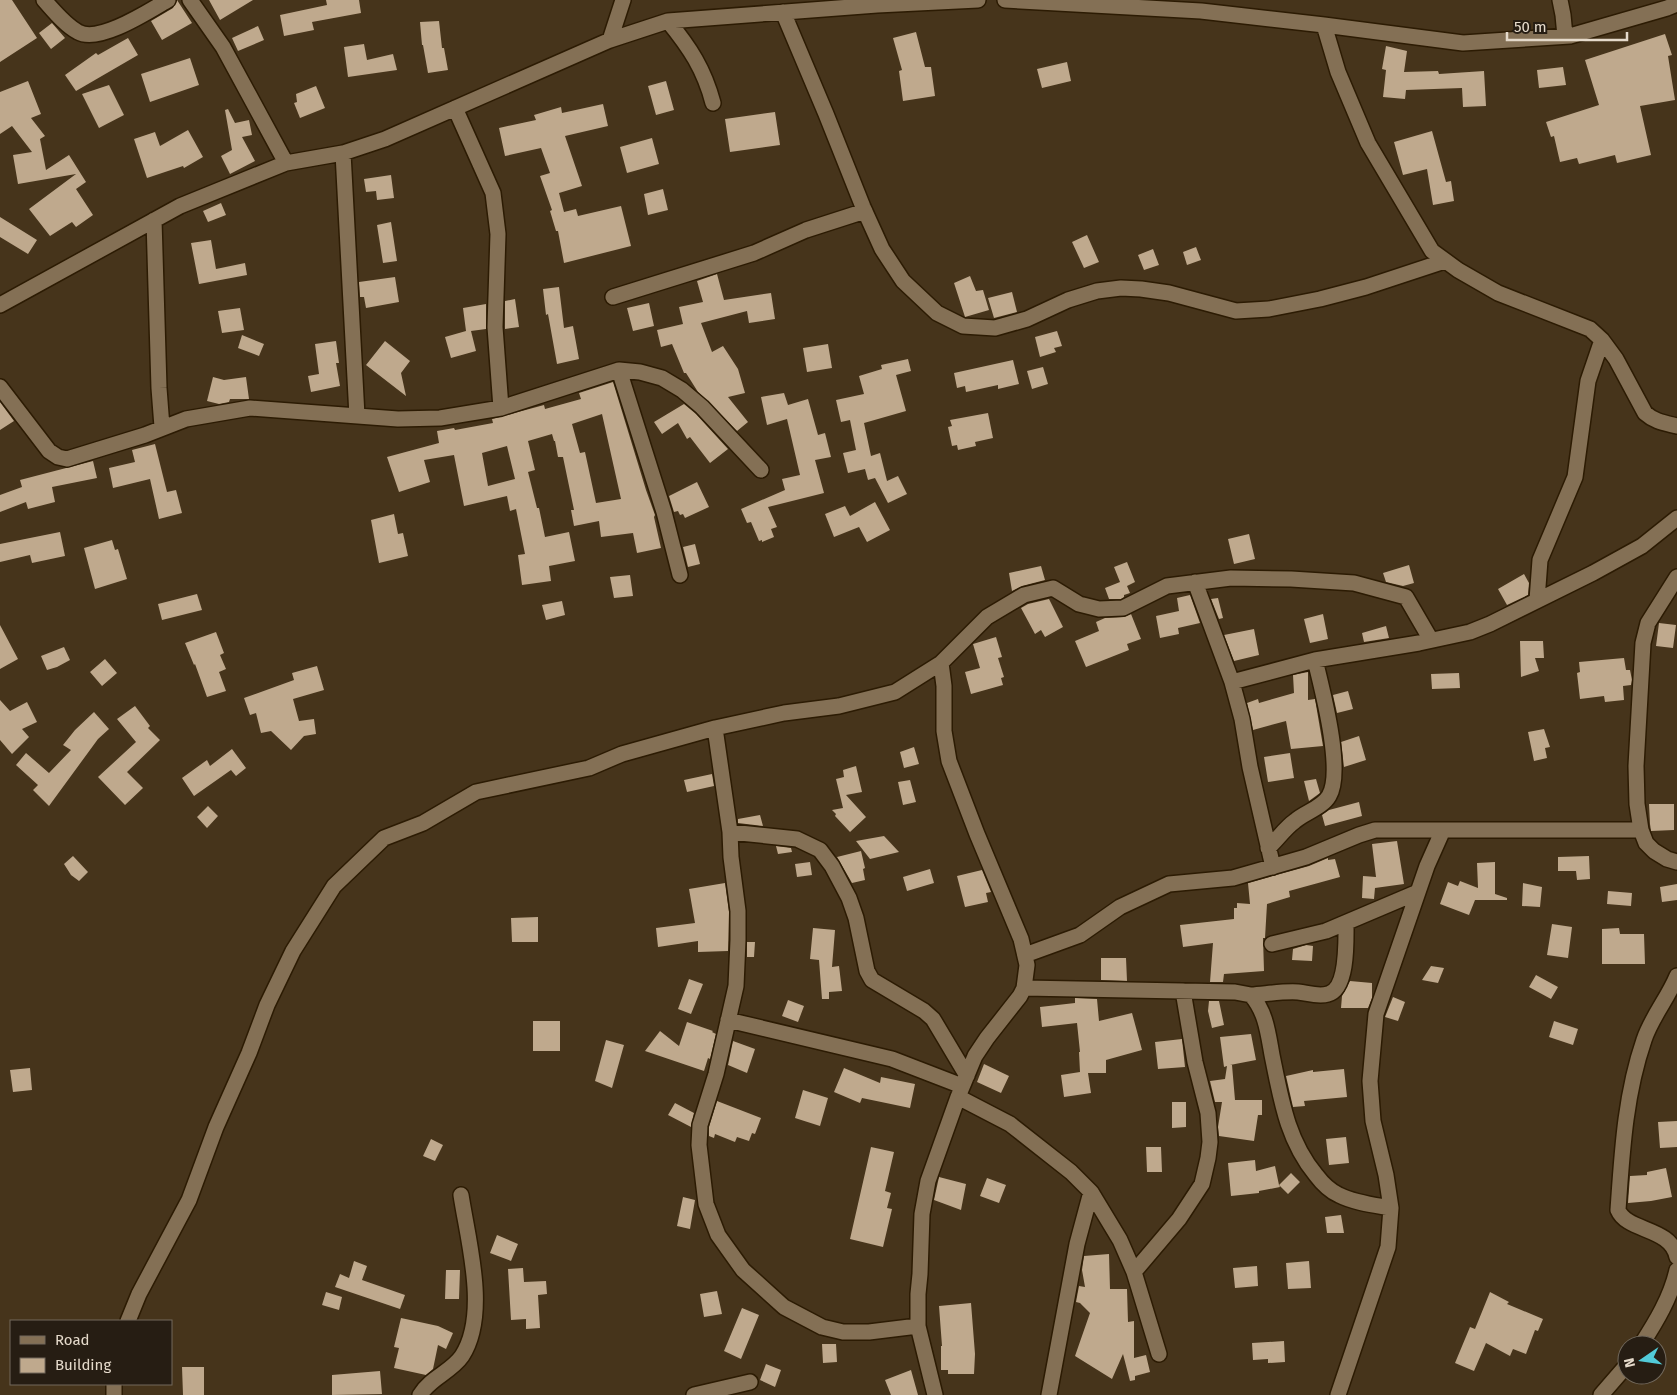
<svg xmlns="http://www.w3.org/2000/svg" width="1677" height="1395" font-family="'Fira Sans',sans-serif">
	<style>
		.building { fill: #bfa98d; fill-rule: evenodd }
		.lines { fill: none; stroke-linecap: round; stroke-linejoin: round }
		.street-casing { stroke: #2c1b03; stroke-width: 18 }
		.street { stroke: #847055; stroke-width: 15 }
	</style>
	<rect width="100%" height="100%" fill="#46341b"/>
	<!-- building -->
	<path class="building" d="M0 0H12L37 38 0 62Z
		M177 0 192 23 162 40 151 21 173 8Z
		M209 0H253L220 20Z
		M326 0H359L361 13 312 22 314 30 284 36 280 15 327 5Z
		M439 21 442 48H444L448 70 428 73 423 45H422L420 22Z
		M52 23 65 38 51 49 39 33Z
		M258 26 264 40 238 51 232 38Z
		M916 32 925 67H931L935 96 903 101 899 71 902 70 893 38Z
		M1665 34 1672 55 1668 56 1675 100 1640 106 1651 155 1617 163 1615 155 1579 164 1577 158 1560 162 1554 136 1551 137 1546 122 1599 105 1585 60Z
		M128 38 138 55 76 91 65 75 96 53 98 55Z
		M364 44 367 60 393 54 397 70 348 77 344 47Z
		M1386 46 1407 51 1404 72 1438 71 1439 74 1484 71 1486 106 1463 107 1462 88 1406 90 1405 99 1383 97 1386 70 1382 69Z
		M190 58 199 85 150 102 141 74Z
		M1067 62 1071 81 1042 88 1037 69Z
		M1563 67 1566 85 1539 88 1537 70Z
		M28 81 41 114 31 118 45 136 40 139 46 170 69 155 86 182 76 189 93 215 76 227 72 222 50 236 29 209 76 174 18 184 13 155 32 152 12 126 0 134V92Z
		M666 81 674 110 656 115 648 86Z
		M109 85 124 115 99 128 82 94Z
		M316 86 325 108 300 118 294 103 297 102 296 94Z
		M603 104 608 126 565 136 582 186 559 193 564 212 576 209 578 216 621 206 631 246 564 263 558 231H556L550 211 552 210 540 176 550 173 541 148 505 156 499 128 536 120 534 115 561 107 562 113Z
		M228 109 235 123 249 120 252 135 242 137 255 161 230 174 221 156 232 150 225 110Z
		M775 112 780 145 730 152 725 119Z
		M188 130 203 157 184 168 183 166 147 178 134 139 155 132 160 146Z
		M1432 131 1446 182 1451 181 1454 201 1433 205 1427 169 1403 175 1394 142Z
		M652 138 659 164 627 173 620 147Z
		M391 175 394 198 377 200 376 191 366 192 364 179Z
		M663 189 668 210 648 215 644 194Z
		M221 203 226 215 208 222 203 211Z
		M0 217 37 240 28 254 0 237Z
		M391 222 397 261 383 263 377 225Z
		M1087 235 1099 262 1084 268 1072 242Z
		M211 240 216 269 245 263 247 275 199 284 191 243Z
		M1196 247 1201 260 1187 265 1183 252Z
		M1153 249 1159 265 1144 270 1138 255Z
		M717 274 724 300 771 293 775 319 749 323 747 311 701 323 712 352 723 346 738 369 745 393 728 397 748 422 737 431 698 392 686 373H684L672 344 661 347 657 330 683 324 679 307 703 302 697 281Z
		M970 276 976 291 983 290 989 310 965 317 954 283Z
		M395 277 399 302 366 308 364 297H360L359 282Z
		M559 287 564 328 573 326 579 359 557 364 548 314 546 315 543 289Z
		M1012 292 1017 312 994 318 988 298Z
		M515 299 519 327 505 329V301Z
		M649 303 654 326 633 331 627 308Z
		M486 304V329L471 331 476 351 451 358 445 337 466 331 463 308Z
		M240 308 244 330 222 333 218 311Z
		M1057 331 1062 346 1054 348 1056 352 1040 357 1035 337Z
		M242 335 264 344 259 356 238 348Z
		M336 341 339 363H336L340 386 311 392 308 376 319 374 315 344Z
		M385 341 410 361 401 373 406 396 366 365Z
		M828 344 832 368 807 372 803 348Z
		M908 359 911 371 896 375 906 411 864 423 871 456 880 453 887 481 898 476 907 494 888 503 875 478 868 480 865 469 848 473 843 453 856 450 850 420 841 422 836 400 864 394 859 376 882 369 881 365Z
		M1013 360 1019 384 998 389V385L966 392 965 386 957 388 954 373Z
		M1043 367 1048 384 1032 389 1027 371Z
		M213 377 224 380 246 377 249 399H230L229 402 219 404 207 401Z
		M613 382 646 490 655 515 654 517 661 548 637 553 633 533 601 537 599 521 574 526 571 510H574L563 457H558L555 441H554L552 434 528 441 535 470 528 472 537 508H539L545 537 569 532 575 561 549 566 551 581 522 585 518 555 525 554 516 509 510 511 507 496 464 506 454 455 424 460 430 482 399 492 387 457 439 443 437 431 454 428 455 430 493 423 492 419 544 405 545 409 581 399 579 393ZM602 414 621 499 596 503 585 452 580 453 572 424ZM507 446 515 479 488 486 482 453Z
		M784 393 788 405 808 399 818 435 825 433 831 457 815 460 824 493 768 507 777 527 771 529 774 537 762 542V540L759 541 751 522 747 523 741 509 785 490 782 479 800 475 787 419 767 425 761 397Z
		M0 402 14 421 0 430Z
		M684 404 696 414 728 449 710 463 690 437 687 439 678 423 662 434 654 422Z
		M988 413 993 438 975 442 976 446 958 450 957 445 952 446 948 427 952 426 950 420Z
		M155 444 167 492 176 490 182 513 159 519 150 479 113 488 109 468 135 462 132 450Z
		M93 461 97 478 52 487 55 502 28 509 26 502 0 512V495L22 487 20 480Z
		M697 482 709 507 685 518 683 514 680 515 678 511 674 512 669 496Z
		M875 502 890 530 867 542 859 527 834 537 825 514 845 506 850 516Z
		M394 514 398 534 403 533 408 556 379 563 371 520Z
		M60 532 65 556 32 563 30 555 0 562V544Z
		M1249 534 1255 559 1234 564 1228 539Z
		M112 540 115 550 118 549 127 579 95 589 84 548Z
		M695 544 700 564 688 567 683 547Z
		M1127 562 1135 582 1127 586 1130 593 1124 595V597L1121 599H1109L1105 588 1120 582 1114 567Z
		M1409 565 1414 583 1403 586 1386 582 1383 573Z
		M1041 566 1045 580 1022 586 1012 591 1009 573Z
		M1524 574 1529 583 1528 595 1507 605 1498 589Z
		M630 575 633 596 614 598 610 577Z
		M197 594 202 610 162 620 158 604Z
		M1190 595 1200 623 1178 628 1179 634 1160 638 1156 616 1179 611 1177 598Z
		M1218 598 1223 618 1219 619 1211 599Z
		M1049 599 1063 627 1045 637 1041 630 1035 634 1021 608 1028 604Z
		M562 601 565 615 546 620 542 605Z
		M1131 614 1141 639 1127 644 1129 650 1086 667 1075 641 1099 631 1096 622 1105 618 1124 617Z
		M1323 614 1328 639 1310 643 1304 619Z
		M1659 623 1676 625 1673 648 1656 646Z
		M0 625 18 659 0 669Z
		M1386 626 1389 638 1364 642 1362 633Z
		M1254 629 1259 655 1234 661 1224 635Z
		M216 632 224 653 220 655 226 669 219 672 226 691 207 697 195 664 194 665 185 643Z
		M996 637 1002 657 998 658 1004 677 1001 678 1003 685 971 694 965 672 980 668 973 644Z
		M1520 641H1543L1544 658H1535L1539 671 1521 677Z
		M64 647 70 660 57 667 47 670 41 656Z
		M1624 658 1626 670H1630L1632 680 1631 685 1623 686 1624 700 1605 702 1604 696 1580 699 1577 673 1580 672 1579 662Z
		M105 659 117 673 102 686 90 672Z
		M317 666 324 690 293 699 299 721 314 719 316 734 304 736 291 750 271 731 261 733 256 713 250 715 244 698 294 680 292 673Z
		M1308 672V700L1315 699 1323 746 1291 749 1286 721 1253 730 1247 703 1258 699 1259 703 1294 693 1293 675Z
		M1459 673 1460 688 1432 689 1431 674Z
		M1348 691 1353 709 1337 713 1333 695Z
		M0 700 10 711 27 702 37 722 22 729 29 737 12 754 0 740Z
		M135 706 150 726 148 728 160 740 127 772 143 788 125 805 98 777 136 742 117 719Z
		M94 712 109 729 98 739 49 806 33 790 38 785 16 765 26 753 49 773 71 750 63 745 75 730Z
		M1544 729 1550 747 1545 748 1547 758 1534 761 1528 732Z
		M1359 736 1366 760 1344 767 1341 742Z
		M914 747 919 764 904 768 900 752Z
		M232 749 246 768 236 776 231 770 194 796 182 778 207 760 210 766Z
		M1290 753 1294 778 1268 782 1264 757Z
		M856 766 862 792 846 795 866 817 850 832 835 816 836 814 832 810 843 808 836 779 844 777 843 770Z
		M712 774 714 786 687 792 684 780Z
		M1316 779 1320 793 1309 801 1304 781Z
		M910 780 916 802 903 805 898 782Z
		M1359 802 1362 816 1325 826 1322 815 1329 810Z
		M1649 804H1674V830L1651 831 1650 824Z
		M208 806 218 816 207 828 197 817Z
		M760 815 763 826 738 823V819Z
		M884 836 899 852 870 859 856 841Z
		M1397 841 1404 884 1375 888 1374 899 1362 898 1363 876 1376 877 1372 844Z
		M776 846 791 848 792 852 778 854Z
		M861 851 865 868 863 869 865 880 852 883 837 857Z
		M73 856 88 872 79 881 71 875 64 864Z
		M1589 856 1590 879 1577 880 1576 871H1558V857Z
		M1328 858V860L1335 859 1340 877 1289 891 1290 897 1267 904 1265 938H1263L1264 971 1224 974 1223 982H1210L1213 943 1183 947 1180 925 1234 919V908H1237V903L1250 904 1248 883 1309 866Z
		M810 862 812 875 797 877 795 864Z
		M1495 862V894L1507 898V900H1475L1469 915 1440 904 1448 882 1458 886 1460 881 1478 888 1477 863Z
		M930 869 934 883 907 891 903 877Z
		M982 870 991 892 986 893 988 902 965 907 957 876Z
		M725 883 729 912 728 951 698 952V941L658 947 656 928 695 923 689 889Z
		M1523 883 1542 887 1540 907 1522 906Z
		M1677 884V900L1662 902 1660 887Z
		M1608 891 1632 893 1631 906 1607 904Z
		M538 917V942H512L511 918Z
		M1552 924 1572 927 1568 958 1547 955Z
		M813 928 835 930 832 967 839 966 842 991 829 992V999H822L819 960 810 959Z
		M1619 928 1620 934H1644L1645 964H1602V929Z
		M747 942H755L754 957H747Z
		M1306 945 1313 946 1312 961 1292 960 1293 949Z
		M1101 958H1126L1127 981 1101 980Z
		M1431 966 1444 968 1438 983 1422 980Z
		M1536 975 1558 987 1551 999 1529 987Z
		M689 979 703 984 691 1014 678 1009Z
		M1350 981 1372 983V998L1368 1008H1341L1342 996Z
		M1393 997 1405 1002 1398 1021 1385 1017Z
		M1075 998 1097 999 1099 1021 1132 1013 1142 1050 1106 1060V1073H1088L1091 1093 1064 1097 1061 1075 1080 1072 1079 1052H1080L1077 1023 1042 1027 1040 1007 1075 1003Z
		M788 1000 804 1006 798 1022 782 1016Z
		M1209 1001H1219L1224 1025 1212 1028 1208 1011Z
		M533 1021H560V1051H533Z
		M1554 1021 1578 1029 1573 1045 1549 1037Z
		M687 1022 713 1031 712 1032 716 1034 710 1059 708 1058 704 1071 645 1051 660 1031 679 1046Z
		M1251 1034 1256 1060 1230 1065H1232L1235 1100H1262V1115H1258L1254 1141 1219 1136 1218 1127 1222 1102H1215L1210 1081 1225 1079 1227 1066 1224 1067 1220 1037Z
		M1182 1039 1185 1067 1158 1069 1155 1042Z
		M606 1040 624 1045 612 1088 595 1081Z
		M733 1041 755 1049 747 1073 728 1065Z
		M984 1064 1009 1076 1001 1093 977 1082Z
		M30 1068 32 1090 13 1092 10 1070Z
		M844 1068 880 1083 881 1077 915 1084 910 1108 862 1098 860 1103 834 1092Z
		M1344 1069 1347 1097 1304 1101 1305 1106 1293 1107 1286 1076 1313 1070V1072Z
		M803 1090 828 1098 820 1126 795 1118Z
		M717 1101 761 1118 755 1134 752 1133 749 1141 737 1137 735 1142 715 1134 714 1138 709 1136V1127Z
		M1172 1102H1186V1127L1172 1128Z
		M675 1103 694 1113 691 1127 668 1115Z
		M1677 1121V1147L1660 1148 1658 1122Z
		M1346 1137 1349 1163 1329 1165 1326 1139Z
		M431 1139 443 1145 435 1161 423 1156Z
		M871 1147 894 1152 885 1191 891 1193 887 1208 892 1209 883 1247 850 1239Z
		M1146 1147H1161L1162 1172H1147Z
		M1255 1160 1256 1171 1275 1166 1279 1185 1291 1173 1300 1182 1288 1194 1279 1185 1280 1187 1259 1191V1193L1231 1196 1228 1163Z
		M1666 1168 1672 1197 1651 1201 1628 1203 1630 1176 1647 1175V1172Z
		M939 1177 966 1184 961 1210 934 1200Z
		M987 1178 1006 1185 999 1203 980 1196Z
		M683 1197 695 1200 690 1229 677 1226Z
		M1341 1215 1344 1233H1327L1325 1217Z
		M497 1235 518 1244 511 1261 490 1253Z
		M1109 1254 1110 1289H1127L1128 1322 1134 1321V1358L1146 1355 1150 1372 1135 1376V1380L1130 1381 1123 1354 1112 1379 1075 1356 1090 1313 1080 1303 1076 1302 1079 1286 1085 1287 1082 1270 1084 1256Z
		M354 1261 367 1266 362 1280 405 1295 400 1309 335 1287 340 1274 349 1278Z
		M1309 1261 1311 1288 1288 1289 1286 1263Z
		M1257 1266 1258 1286 1235 1288 1233 1268Z
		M523 1268 524 1282 546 1281 547 1294 538 1295 540 1328 526 1329V1319L511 1320 508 1269Z
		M446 1270H460L459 1299H445Z
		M717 1291 722 1314 704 1317 700 1294Z
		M326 1292 342 1297 339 1310 322 1305Z
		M1490 1292 1509 1302 1507 1304 1543 1319 1538 1331 1535 1330 1526 1354 1513 1349 1510 1356 1486 1343 1474 1371 1455 1363 1470 1327 1475 1329Z
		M971 1303 975 1354 974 1374H948V1370H941V1346H942L939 1306Z
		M742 1308 759 1315 741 1359 724 1351Z
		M401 1318 438 1326 453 1333 446 1349 438 1345 433 1369 426 1375 394 1368 399 1348 394 1347Z
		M1284 1341 1285 1362 1268 1363V1359L1253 1360 1252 1343Z
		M822 1344H836L837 1362 823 1363Z
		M766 1364 781 1370 775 1387 760 1380Z
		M182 1367H204V1395H183Z
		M911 1370 918 1395H891L885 1380Z
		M380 1371 382 1394 332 1395V1375Z"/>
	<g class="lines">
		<defs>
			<path id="street" d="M44 0C54 11 65 25 78 32 99 44 149 11 168 0
				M190 0 223 47 286 163
				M1005 0 1201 11 1324 25 1463 43 1570 36 1667 8 1677 4
				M1560 0 1563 15 1565 36
				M783 12 826 114 863 207 882 249 903 281 937 313 963 326 995 328 1027 319 1068 300 1097 291 1121 288 1141 289 1169 293 1236 311 1269 309 1320 299 1366 287 1445 261
				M668 21C690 48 704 69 713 103
				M1324 25 1338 72 1368 143 1432 251 1458 270 1498 293 1590 329 1602 340 1616 359 1645 413C1655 422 1665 423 1677 426
				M610 40 623 0
				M455 108 493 193 498 234 495 327 501 408
				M343 153 357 416
				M154 220 159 388 162 427
				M613 297 754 253 806 230 865 211
				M0 305 180 206 286 163 343 153 385 139 610 40 668 21 877 5 978 0
				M619 370 664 512 680 575
				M0 387 49 451 58 457 67 459 145 435 186 419 250 408 398 419 440 418 501 408 619 370 640 372 662 378 682 390 702 407 761 470
				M1677 577 1648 623 1643 643 1636 766 1637 804 1641 830 1646 843 1654 851 1667 859 1677 862
				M1195 582 1232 682 1242 719 1250 767 1273 867
				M1537 600 1540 560 1575 477 1588 381 1602 340
				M1232 682 1315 660 1419 643 1470 632 1490 624 1593 573 1642 546 1677 518
				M715 728 730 832 731 857 738 911V940L736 986 716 1074 700 1125 699 1145 706 1204 718 1235 743 1270 784 1307 822 1327 843 1332H869L918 1326
				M730 832 797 839 820 850 832 866 849 898 856 918 867 971 872 980 924 1011 933 1019 967 1076
				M1268 848C1277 840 1285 828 1295 821 1305 812 1322 808 1329 796 1344 771 1322 689 1315 660
				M1272 944 1326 931 1418 892
				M1025 955 1080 935 1120 907 1169 884 1233 878 1306 857 1359 835 1375 830H1641
				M1677 976C1668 998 1651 1018 1644 1040 1625 1095 1622 1153 1618 1210 1627 1232 1671 1227 1677 1257
				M1024 988 1235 992 1251 995C1266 1012 1268 1033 1272 1055 1281 1099 1287 1140 1316 1175 1322 1183 1330 1191 1339 1195 1355 1203 1374 1205 1391 1208
				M1251 995C1266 994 1283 991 1298 992 1308 993 1318 997 1328 994 1348 989 1346 940 1346 923
				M728 1020 892 1059 962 1086
				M958 1097 1010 1124 1071 1172 1091 1192 1120 1240 1134 1272 1159 1354
				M1134 1272 1179 1219 1202 1184 1208 1158 1210 1142 1208 1113 1195 1062 1183 991
				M128 1321 139 1294 189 1200 216 1127 249 1053 267 1005 293 951 334 886 384 838 423 823 476 792 589 768 622 754 715 728 784 713 839 706 895 692 941 663 987 617 1024 595 1053 588 1079 604 1099 609 1123 608 1167 586 1231 578 1291 579 1354 583 1406 597 1431 640
				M1641 1345C1656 1322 1671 1297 1677 1270
				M114 1395V1384
				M420 1395C430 1378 451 1372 462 1356 489 1314 468 1241 461 1195
				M694 1395 750 1382
				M935 1395 918 1326V1294L920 1274 922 1214 928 1181 958 1097 975 1056 987 1038 1020 996 1024 988 1027 965 1021 939 977 834 949 761 944 731V686L941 663
				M1049 1395 1077 1244 1091 1192
				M1338 1395 1388 1247 1391 1208 1386 1175 1373 1121 1370 1081 1376 1014 1427 866 1443 830
				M1601 1395 1627 1365"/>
		</defs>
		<!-- street casing -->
		<use href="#street" class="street-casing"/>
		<!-- street -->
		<use href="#street" class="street"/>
	</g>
	<!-- legend -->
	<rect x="10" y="1320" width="162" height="65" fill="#261d13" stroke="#72695d"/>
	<rect x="20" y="1336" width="25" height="8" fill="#847055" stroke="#72695d"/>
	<text x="55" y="1345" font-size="15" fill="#e5dacb">Road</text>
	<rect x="20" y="1358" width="25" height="15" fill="#bfa98d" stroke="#72695d"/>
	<text x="55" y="1370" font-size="15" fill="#e5dacb">Building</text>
	<!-- north arrow -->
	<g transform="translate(1642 1360) rotate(257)"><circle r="24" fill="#261d13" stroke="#72695d"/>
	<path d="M0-4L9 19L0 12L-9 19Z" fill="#52cbd9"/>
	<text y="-8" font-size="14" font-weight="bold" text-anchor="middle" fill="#e5dacb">N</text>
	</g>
	<!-- scale -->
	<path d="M1507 32v8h120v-8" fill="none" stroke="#e5dacb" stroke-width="2.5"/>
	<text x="1514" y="32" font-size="15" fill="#e5dacb" stroke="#261d13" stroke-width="4" paint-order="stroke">50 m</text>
</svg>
